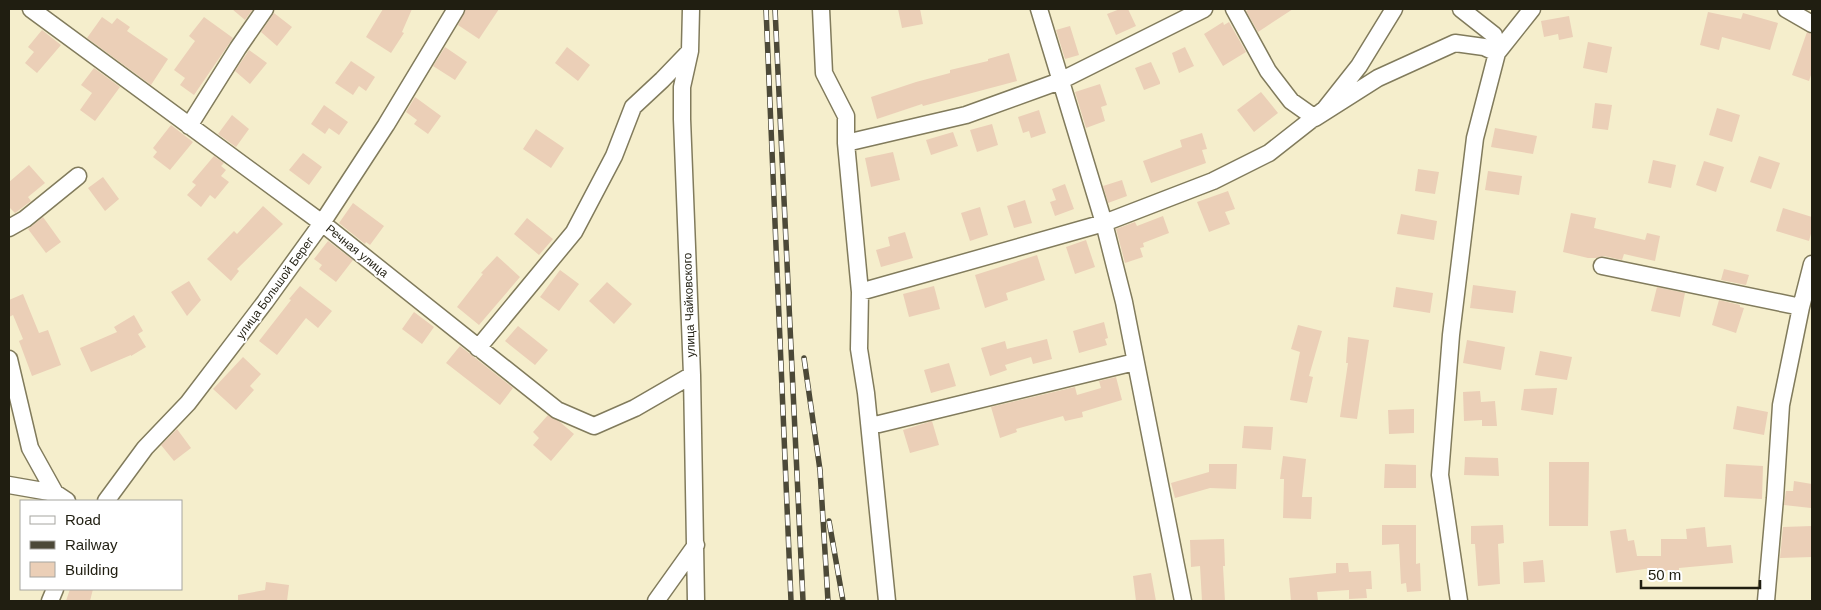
<svg xmlns="http://www.w3.org/2000/svg" width="1821" height="610" font-family="Arial,sans-serif">
	<style>
		.building { fill: #ebcfb7 }
		.lines { fill: none; stroke-linecap: round; stroke-linejoin: round }
		.minor-casing { stroke: #817b5c; stroke-width: 19 }
		.minor { stroke: #fff; stroke-width: 16 }
		.rail-casing { stroke: #4c4938; stroke-width: 5.5 }
		.rail { stroke: #fff; stroke-width: 4; stroke-dasharray: 11; stroke-linecap: butt }
		.labels { text-anchor: middle; dominant-baseline: central; stroke-width: 4; stroke-linejoin: round; paint-order: stroke }
		.street-label { font-size: 12px; fill: #201e11; stroke: #fff }
	</style>
	<rect width="100%" height="100%" fill="#f5eecc"/>
	<!-- building -->
	<path class="building" d="M232 9H253L245 20Z
		M383 9H412L402 32 404 33 391 53 366 37Z
		M466 9H499L479 39 458 25Z
		M898 9H920L923 24 902 28Z
		M1120 9H1128L1136 26 1116 35 1107 14Z
		M1250 9H1293L1258 32 1246 11Z
		M1708 12 1741 19 1743 13 1778 23 1770 50 1722 37 1719 50 1700 45Z
		M274 13 292 27 277 46 261 32Z
		M1569 16 1573 37 1559 40 1558 34 1544 37 1541 21Z
		M102 17 112 24 117 18 130 27 127 31 168 59 151 85 87 38Z
		M204 17 233 38 194 95 180 85 185 78 174 70 195 41 189 36Z
		M1223 22 1224 25 1229 22 1246 52 1223 66 1204 34Z
		M1070 26 1079 55 1065 59 1056 30Z
		M42 30 61 45 37 73 25 63 34 52 28 47Z
		M1807 32 1812 34V72L1809 81 1792 75Z
		M1588 42 1612 47 1607 73 1583 68Z
		M445 47 467 62 455 80 433 66Z
		M567 47 590 65 578 81 555 63Z
		M1185 47 1194 66 1179 73 1172 53Z
		M249 50 267 63 250 84 235 71Z
		M1009 53 1017 81 923 106 922 104 877 119 871 97 916 82 950 73V70L988 61V59Z
		M351 61 375 77 366 91 359 86 353 95 335 83Z
		M1151 62 1160 82V84L1144 90 1135 68Z
		M94 68 120 87 95 121 80 110 92 93 81 85Z
		M1100 84 1107 105 1101 107 1105 121 1086 128 1075 92Z
		M1261 92 1278 113 1254 132 1237 110Z
		M415 97 441 116 428 134 414 124 417 120 406 112Z
		M1595 103 1612 105 1608 130 1592 128Z
		M324 105 348 122 339 135 329 128 325 134 311 124Z
		M1717 108 1740 115 1732 142 1709 135Z
		M1039 110 1046 133 1031 138 1029 131 1023 133 1018 117Z
		M232 115 249 129 236 147 218 134Z
		M992 124 998 145 977 152 970 130Z
		M171 125 193 142 170 170 153 157 157 152 153 148Z
		M1495 128 1537 136 1533 154 1491 147Z
		M536 129 564 148 551 168 523 149Z
		M953 132 958 146 931 155 926 140Z
		M1202 133 1207 149 1202 150 1206 163 1151 183 1143 161 1182 147 1180 140Z
		M893 152 900 180 871 187 865 158Z
		M303 153 322 167 309 185 289 170Z
		M214 156 224 163 221 166 226 170 221 176 229 182 215 199 210 195 201 207 187 195 196 185 192 182Z
		M1759 156 1780 163 1771 189 1750 182Z
		M1653 160 1676 165 1671 188 1648 183Z
		M1704 161 1724 167 1716 192 1696 185Z
		M29 165 45 183 28 197 31 201 15 213 9 207V182Z
		M1418 169 1439 172 1435 194 1415 191Z
		M1488 171 1522 176 1519 195 1485 190Z
		M103 177 119 199 105 211 88 188Z
		M1122 180 1127 196 1108 203 1103 186Z
		M1065 184 1074 209 1055 216 1050 202 1056 200 1052 189Z
		M1228 191 1235 209 1225 212 1230 224 1209 232 1197 202Z
		M1025 200 1032 223 1014 228 1007 206Z
		M353 203 384 226 370 245 366 242 365 244 339 223Z
		M263 206 283 224 237 269 239 271 231 281 207 259 234 231 237 234Z
		M980 207 988 235 970 241 961 213Z
		M1783 208 1812 217V230L1809 241 1776 231Z
		M1571 213 1596 218 1594 228 1645 240 1647 233 1660 236 1655 261 1624 254 1622 260 1604 256 1596 258H1588L1563 252Z
		M1401 214 1437 221 1434 240 1397 234Z
		M1163 216 1169 233 1143 243 1144 247 1140 248 1143 257 1125 263 1116 229 1135 222 1137 226Z
		M43 217 61 242 46 253 28 229Z
		M527 218 553 239 539 255 514 234Z
		M905 232 913 258 881 267 876 250 890 246 888 237Z
		M1086 240 1095 267 1075 274 1066 247Z
		M328 241 353 260 336 282 319 269 322 265 314 259Z
		M1037 255 1045 280 1006 293 1008 300 985 308 975 275Z
		M497 256 520 277 479 325 457 307 483 274 481 273Z
		M1724 269 1749 275 1746 285 1721 280Z
		M560 270 579 284 559 311 540 297Z
		M189 281 201 300 187 316 171 292Z
		M607 282 632 304 614 324 589 301Z
		M1473 285 1516 291 1513 313 1470 308Z
		M300 286 332 311 318 328 306 318 277 355 259 341 291 300 289 299Z
		M934 286 940 309 909 317 903 294Z
		M1396 287 1433 293 1430 313 1393 307Z
		M1657 287 1685 293 1680 317 1651 311Z
		M23 294 39 333 48 330 61 365 32 376 19 341 23 339 13 315 9 317V300Z
		M1719 300 1740 305V307L1744 308 1736 333 1712 325Z
		M414 312 434 327 422 344 402 329Z
		M134 315 143 331 138 334 146 347 131 356V355L91 372 80 348 117 332 114 327Z
		M1104 322 1108 338 1105 339 1107 345 1079 353 1073 331Z
		M1298 325 1322 331 1309 376 1313 377 1307 403 1290 400 1300 352 1291 349Z
		M518 326 548 350 535 365 505 341Z
		M1348 337 1369 340 1357 419 1340 417 1348 363H1346Z
		M1047 339 1052 359 1033 364 1031 357 1005 365 1007 370 990 376 981 348 1005 341 1007 349Z
		M1467 340 1505 347 1501 370 1463 363Z
		M460 346 513 388 500 405 446 363Z
		M1540 351 1572 357 1567 380 1535 375Z
		M243 357 261 374 250 386 254 390 236 410 213 389Z
		M949 363 956 386 931 393 924 370Z
		M1116 377 1122 400 1082 412 1083 417 1065 421 1063 416 1016 429 1017 432 1000 438 991 407 1075 387 1077 395 1101 388 1099 381Z
		M1557 388 1553 415 1521 410 1524 389Z
		M1480 391 1481 402 1495 401 1497 426H1482V420L1464 421 1463 392Z
		M1737 406 1768 412 1764 435 1733 429Z
		M1414 409V433L1389 434 1388 410Z
		M548 415 560 422 574 434 551 461 533 445 539 438 533 432Z
		M932 421 939 445 910 453 903 430Z
		M1244 426 1273 427 1271 450 1242 448Z
		M177 429 191 448 174 461 161 445Z
		M1283 456 1306 459 1302 497H1312L1311 519 1283 518 1284 479H1280Z
		M1465 457 1498 458 1499 476 1464 475Z
		M1549 462H1589L1588 526H1549Z
		M1209 464H1237L1236 489 1210 488 1175 498 1171 483 1209 472Z
		M1385 464 1416 465V488H1384Z
		M1726 464 1763 466 1762 499 1724 497Z
		M1794 481 1812 484 1811 508 1784 505 1786 491H1793Z
		M1382 525H1416V564L1420 563 1421 591 1407 592 1406 583 1401 584 1399 544 1382 545Z
		M1503 525 1504 543 1498 544 1500 584 1478 586 1475 544H1471V526Z
		M1812 526V557L1780 558 1783 527Z
		M1705 527 1707 547 1731 545 1733 563 1679 568V571H1652V568L1616 573 1610 531 1626 529 1628 541 1634 540 1637 556H1661V539H1687L1686 529Z
		M1224 539 1225 566H1223L1225 601H1202L1200 566 1191 567 1190 540Z
		M1543 560 1545 582 1524 583 1523 562Z
		M1336 563H1348L1349 572 1371 571 1372 589H1366L1367 598 1349 599V590L1317 592 1318 601H1291L1289 578 1336 573Z
		M1151 573 1156 601H1136L1133 576Z
		M266 582 289 585 287 601H238V595L265 590Z
		M70 589H93L90 601H66Z"/>
	<g class="lines">
		<defs>
			<path id="minor" d="M31 9 322 223 557 410 594 426 635 408 692 375
				M691 9 690 51 682 87V119L692 375 696 601
				M821 9 824 73 846 116V143L860 292 859 349 866 393 887 601
				M1039 9 1104 223 1124 302 1183 601
				M1234 9 1268 71 1291 101 1315 118 1378 78 1455 43 1484 47 1497 53 1494 35 1461 9
				M1786 9 1812 24
				M189 126 238 48 265 9
				M846 143 966 115 1060 81 1204 9
				M9 228 25 219 78 176
				M1602 266 1801 307
				M860 292 1104 223 1213 181 1269 153 1325 109 1359 66 1394 9
				M478 348 574 232 614 156 633 107 662 80 689 52
				M9 359 30 448 55 493
				M879 424 1135 362
				M9 485 55 493 67 501
				M106 501 145 448 188 403 265 302 322 223 386 125 456 9
				M50 601 55 589
				M656 601 696 545
				M1459 601 1440 475 1451 335 1475 138 1497 53 1532 9
				M1766 601 1775 498 1781 405 1801 307 1812 264"/>
		</defs>
		<!-- minor casing -->
		<use href="#minor" class="minor-casing"/>
		<!-- minor -->
		<use href="#minor" class="minor"/>
		<defs>
			<path id="rail" d="M766 9 791 601
				M775 9 803 601
				M804 358 820 470 828 601
				M829 521 843 601"/>
		</defs>
		<!-- rail casing -->
		<use href="#rail" class="rail-casing"/>
		<!-- rail -->
		<use href="#rail" class="rail"/>
	</g>
	<g class="labels">
		<!-- street labels -->
		<g class="street-label">
			<text transform="translate(357 251) rotate(39)">Речная улица</text>
			<text transform="translate(275 288) rotate(-54)">улица Большой Берег</text>
			<text transform="translate(689 305) rotate(-92)">улица Чайковского</text>
		</g>
	</g>
	<!-- border -->
	<rect width="1821" height="610" fill="none" stroke="#201e11" stroke-width="20"/>
	<!-- legend -->
	<rect x="20" y="500" width="162" height="90" fill="#ffffff" stroke="#a6a5a0"/>
	<rect x="30" y="516" width="25" height="8" fill="#ffffff" stroke="#a6a5a0"/>
	<text x="65" y="525" font-size="15" fill="#201e11">Road</text>
	<rect x="30" y="541" width="25" height="8" fill="#4c4938" stroke="#a6a5a0"/>
	<text x="65" y="550" font-size="15" fill="#201e11">Railway</text>
	<rect x="30" y="562" width="25" height="15" fill="#ebcfb7" stroke="#a6a5a0"/>
	<text x="65" y="575" font-size="15" fill="#201e11">Building</text>
	<!-- scale -->
	<path d="M1641 580v8h119v-8" fill="none" stroke="#201e11" stroke-width="2.5"/>
	<text x="1648" y="580" font-size="15" fill="#201e11" stroke="#ffffff" stroke-width="4" paint-order="stroke">50 m</text>
</svg>
